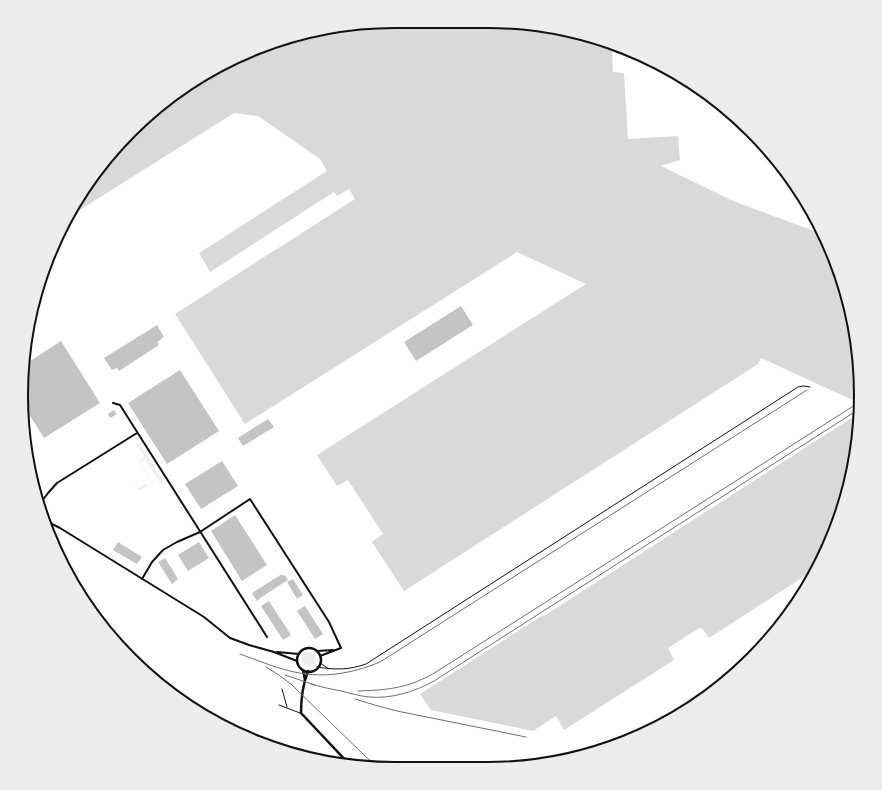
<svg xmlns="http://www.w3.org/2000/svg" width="882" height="790" font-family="'Golos Text',sans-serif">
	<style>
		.green { fill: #eee }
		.water { fill: #d9d9d9 }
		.building { fill: #c4c4c4 }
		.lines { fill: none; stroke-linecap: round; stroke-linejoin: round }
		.service { stroke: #111; stroke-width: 1 }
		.minor { stroke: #111; stroke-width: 2 }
		.tertiary { stroke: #111; stroke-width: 2.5 }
		.rail { stroke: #707070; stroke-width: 1 }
		.rim { fill: none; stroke: #111; stroke-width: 2 }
	</style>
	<rect width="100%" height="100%" fill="#fff"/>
	<!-- green -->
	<path class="green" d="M138 443H139L165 484H164L163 483 161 484 145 459 140 462 153 483 140 490H139L135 483 124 490 135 482 139 488 145 484 147 486 152 483 139 461 145 457 136 444Z
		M302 659a7 7 0 1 1 14 0a7 7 0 1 1-14 0Z"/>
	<!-- water -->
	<path class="water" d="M395 21 560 28 612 48 613 72 624 73 628 139 678 136 680 160 661 166 733 201 825 235 848 298 860 371 859 403 761 358 758 364 404 591 372 542 383 534 348 480 337 486 317 455 586 284 517 252 245 424 175 314 355 199 349 189 337 196 334 192 210 272 199 253 327 171 320 159 258 116 234 113 67 218 98 167 149 116 208 79 206 75 230 59 322 28Z
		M859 413 858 444 841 515 817 568 709 638 701 627 668 648 674 660 564 730 556 716 533 731 431 710 420 694 543 615 544 616Z"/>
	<!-- building -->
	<path class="building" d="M461 306 473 325 416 361 404 342Z
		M157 325 164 337 157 342 159 345 119 371 117 368 112 370 104 358Z
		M61 341 100 403 44 438 22 403 21 395 24 365Z
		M180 370 219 431 167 464 128 403Z
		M114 410 117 414 110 418 108 414Z
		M268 419 274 427 243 446 238 438Z
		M222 461 238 486 201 509 185 484Z
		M235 515 267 565 242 581 211 531Z
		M118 542 142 557 137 564 113 550Z
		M199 542 209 558 188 571 178 555Z
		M165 558 178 579 172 584 158 562Z
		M282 574 283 576 285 575 288 580 260 598 257 601 252 593Z
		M293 579 303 595 297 599 287 582Z
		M269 601 291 635 283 640 261 606Z
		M305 606 323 634 315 639 297 611Z
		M276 741 291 748 289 753 273 747Z"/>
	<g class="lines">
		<!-- service -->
		<path class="service" d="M320 663 329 669
			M317 667C335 670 349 670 366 664L798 387 803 386 810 387
			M282 689 287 707
			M279 705 300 713"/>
		<!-- minor -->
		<path class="minor" d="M113 403 120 405 267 637
			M39 505 48 493 57 483 137 433
			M44 520 60 528 204 617 230 638 249 645 274 652 297 661
			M142 579 152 562 163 550 177 542 200 532 250 499 329 622 341 648 320 656
			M317 651 333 650
			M277 652 299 654"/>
		<!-- tertiary -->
		<path class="tertiary" d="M297 660a12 12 0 1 1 24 0a12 12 0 1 1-24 0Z
			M303 670 305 680
			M308 671C303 684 301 700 301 713L350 765"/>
		<!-- rail -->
		<path class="rail" d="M240 654C257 660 273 667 290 671 321 679 351 674 380 662L807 390
			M266 667 279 675 292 685 365 756 379 768
			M285 675 315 685
			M151 677 211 719
			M311 684C321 687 331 689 341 691 350 693 359 696 369 697 391 699 414 692 434 681L853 413
			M714 688 730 678
			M358 691C389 690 409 688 436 672L855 405
			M355 699 378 706 397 711 526 737
			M651 731 719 687"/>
	</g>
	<!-- crop -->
	<path d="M0 0H882V790H0ZM395 28H487A367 367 0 0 1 854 395V395A367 367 0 0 1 487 762H395A367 367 0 0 1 28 395V395A367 367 0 0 1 395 28Z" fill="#ececec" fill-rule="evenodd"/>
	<path class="rim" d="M395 28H487A367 367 0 0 1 854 395V395A367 367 0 0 1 487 762H395A367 367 0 0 1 28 395V395A367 367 0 0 1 395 28Z"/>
</svg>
